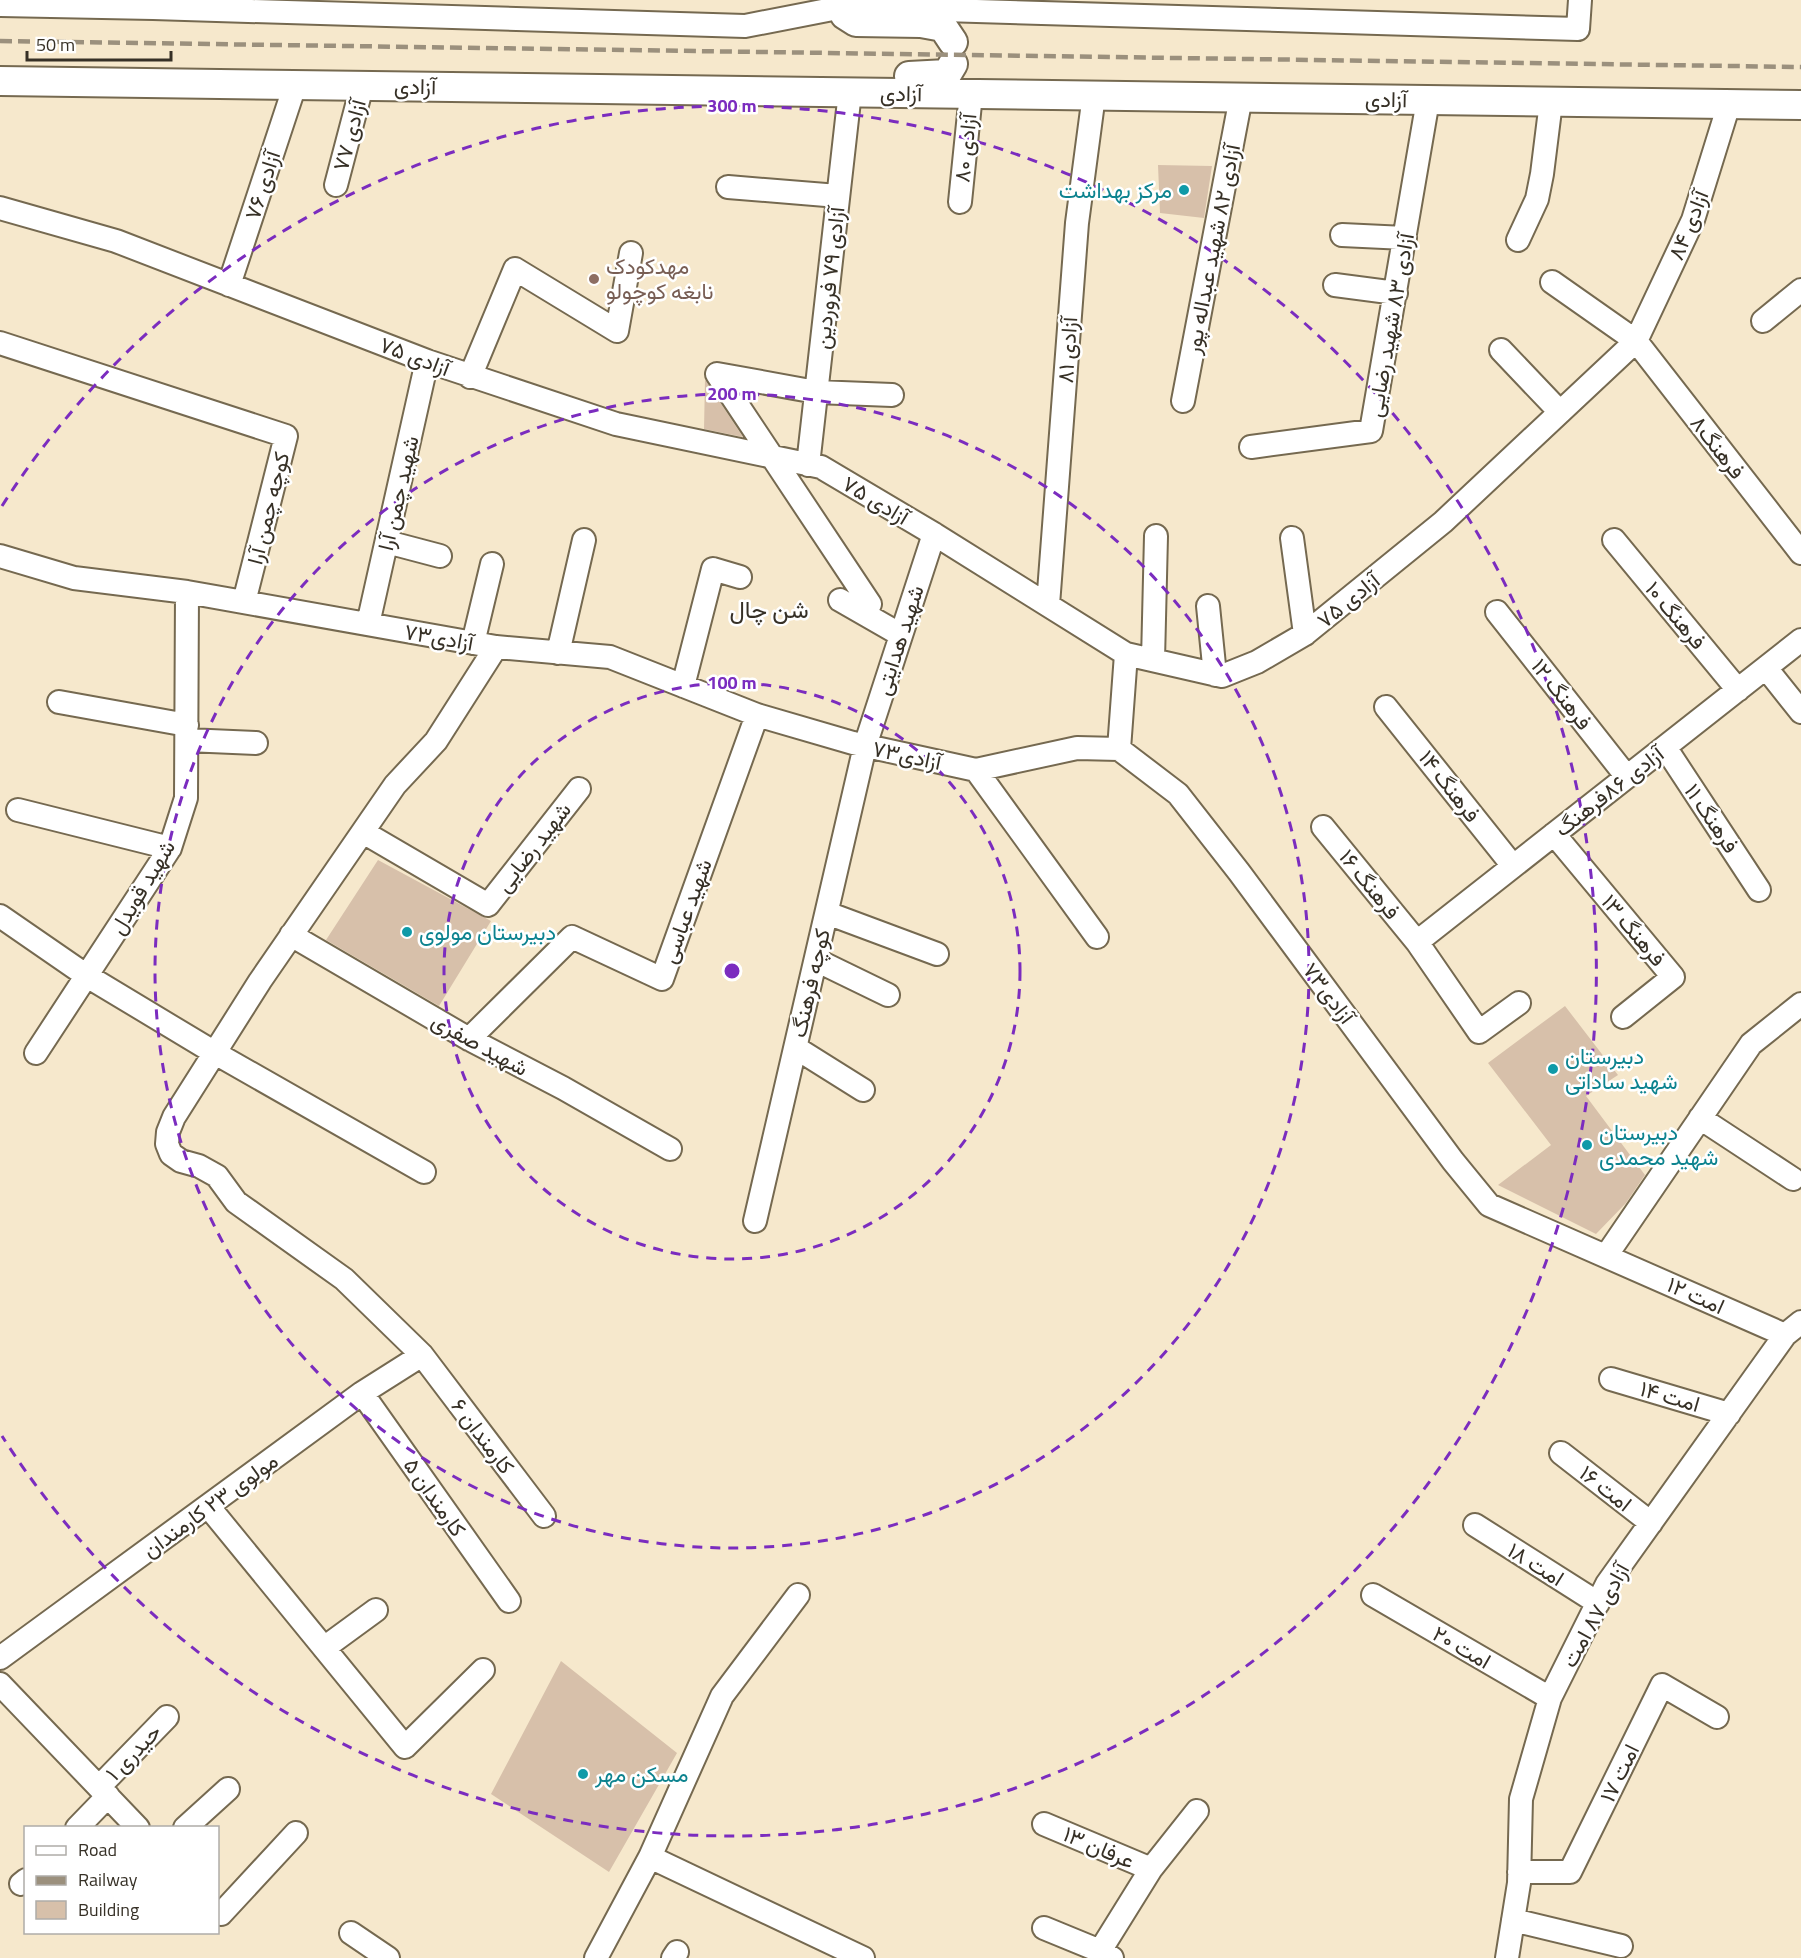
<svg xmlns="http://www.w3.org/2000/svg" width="1801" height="1958" font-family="'Titillium Web',Vazirmatn,sans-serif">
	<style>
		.building { fill: #d7c0aa }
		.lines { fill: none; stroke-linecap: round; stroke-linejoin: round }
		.minor-casing { stroke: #756950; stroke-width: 26 }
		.tertiary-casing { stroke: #756950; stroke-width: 32 }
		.minor { stroke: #fff; stroke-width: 22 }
		.tertiary { stroke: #fff; stroke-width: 28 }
		.rail { stroke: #9b907d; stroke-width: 4.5; stroke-dasharray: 12 6; stroke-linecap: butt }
		.ring { fill: none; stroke: #7b2cbf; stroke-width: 3; stroke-dasharray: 10 8 }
		.culture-dot { fill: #0f9aa8; stroke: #fff; stroke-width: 2 }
		.education-dot { fill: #8d6e63; stroke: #fff; stroke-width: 2 }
		.labels { text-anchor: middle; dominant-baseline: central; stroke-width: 5; stroke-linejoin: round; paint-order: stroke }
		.street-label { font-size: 22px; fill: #363026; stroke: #fff }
		.culture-label { font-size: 22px; fill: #0d838f; stroke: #fff; text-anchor: start }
		.education-label { font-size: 22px; fill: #785e54; stroke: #fff; text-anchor: start }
		.neighbourhood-label { font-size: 24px; fill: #363026; stroke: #fff }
		.centre { fill: #7b2cbf; stroke: #fff; stroke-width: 3 }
		.ring-label { font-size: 18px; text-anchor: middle; font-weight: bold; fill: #7b2cbf; stroke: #fff; stroke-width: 5; stroke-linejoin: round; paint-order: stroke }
	</style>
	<rect width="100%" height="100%" fill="#f6e8cc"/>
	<!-- building -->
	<path class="building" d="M1158 165 1212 166 1204 218 1160 213Z
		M705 380 706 381 743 437 704 429Z
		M378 860 491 921 439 1006 326 940Z
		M1565 1006 1618 1075 1586 1096 1645 1175 1626 1203 1596 1234 1498 1185 1551 1145 1488 1063Z
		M561 1661 677 1753 609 1872 491 1794Z"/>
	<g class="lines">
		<defs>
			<path id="minor" d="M0 5 153 8 745 26 843 7 1578 29 1580 0
				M336 185 362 86
				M728 187 838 196
				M960 202 971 94
				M0 208 116 241 427 361 616 424 821 467 934 534 1126 654 1222 676 1257 662 1305 634 1443 522 1636 341 1693 220 1729 104
				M1342 235 1405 238
				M1518 240 1537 199 1542 174 1551 102
				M1552 282 1636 341 1801 553
				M229 285 295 85
				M1335 285 1396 293
				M1763 321 1801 290
				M0 343 286 436 244 602
				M1501 350 1560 412
				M470 377 515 269 617 331 631 253
				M1183 401 1241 97
				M1251 447 1371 431 1428 100
				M808 465 850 92
				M1292 538 1305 634
				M1614 540 1738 690
				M387 542 440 556
				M0 556 74 578 187 592 496 647 610 657 757 715 853 743 976 770 1077 748 1119 749 1178 794 1239 872 1453 1161 1489 1205 1785 1335
				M840 600 901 635
				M870 604 717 374 816 392 892 395
				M1048 605 1077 223 1094 95
				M1208 606 1215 675
				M1497 612 1627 777
				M368 624 427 361
				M473 643 492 564
				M496 647 436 741 395 785 260 981 174 1117 168 1132 167 1144 171 1154 181 1161 199 1166 217 1176 236 1202 344 1279 422 1355 544 1516
				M558 653 584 540
				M1153 660 1156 536
				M1766 668 1801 712
				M683 686 713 569 740 577
				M59 702 187 725
				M1386 707 1513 866
				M187 740 256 743
				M1665 747 1759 890
				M1119 749 1126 654
				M976 770 1097 937
				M18 810 170 848
				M1323 827 1417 942 1479 1032 1519 1003
				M363 832 488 905 579 789
				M1554 834 1673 977 1623 1017
				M827 913 937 954
				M0 916 87 976 215 1053 424 1172
				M291 935 469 1039 563 1088 670 1149
				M1417 942 1801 640
				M816 960 888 995
				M469 1039 572 937 662 979 757 715
				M796 1048 863 1090
				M36 1053 170 848 186 798 187 592
				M1700 1118 1793 1179
				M755 1221 865 746 934 534
				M1606 1256 1751 1044 1801 1004
				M1611 1379 1729 1414
				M362 1393 509 1601
				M1561 1453 1651 1523
				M208 1506 405 1747 483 1670
				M1475 1525 1598 1603
				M1373 1595 1550 1698
				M324 1648 376 1610
				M0 1658 362 1393 422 1355
				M0 1684 138 1828
				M99 1787 167 1717
				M1044 1824 1151 1869 1100 1951 1112 1958
				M77 1828 108 1796
				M185 1828 228 1789
				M650 1857 863 1958
				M1151 1869 1197 1811
				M1519 1872H1570L1662 1685 1717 1717
				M21 1884 26 1880
				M218 1911 221 1914 296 1833
				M1513 1920 1621 1946
				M1044 1928 1100 1951
				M351 1933 388 1958
				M596 1958 650 1857 722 1696 798 1595
				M673 1958 677 1952
				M1507 1958 1519 1883 1521 1799 1550 1698 1607 1584 1785 1335 1801 1322"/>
			<path id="tertiary" d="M842 0 845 15 856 22 921 23 943 27 953 42
				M909 76 947 74 953 64
				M0 81 1801 105"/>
		</defs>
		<!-- minor casing -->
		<use href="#minor" class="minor-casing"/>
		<!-- tertiary casing -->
		<use href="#tertiary" class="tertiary-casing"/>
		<!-- minor -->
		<use href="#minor" class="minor"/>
		<!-- tertiary -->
		<use href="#tertiary" class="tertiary"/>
		<!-- rail -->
		<path class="rail" d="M0 41 1801 67"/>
	</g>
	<!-- distance rings -->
	<g class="ring">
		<circle cx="732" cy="971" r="288"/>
		<circle cx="732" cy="971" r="577"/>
		<path d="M2 506A865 865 0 1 1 2 1436"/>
	</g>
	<!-- markers -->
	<g class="culture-dot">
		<circle cx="1184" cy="190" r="6"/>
		<circle cx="407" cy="932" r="6"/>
		<circle cx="1553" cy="1069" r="6"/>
		<circle cx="1587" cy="1145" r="6"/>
		<circle cx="583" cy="1774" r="6"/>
	</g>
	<circle class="education-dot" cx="594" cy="279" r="6"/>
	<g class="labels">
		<!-- street labels -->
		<g class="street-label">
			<text transform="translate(415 86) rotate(1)">آزادی</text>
			<text transform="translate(901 93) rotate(1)">آزادی</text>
			<text transform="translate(1386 99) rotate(1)">آزادی</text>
			<text transform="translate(349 135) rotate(-75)">آزادی ۷۷</text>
			<text transform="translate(965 148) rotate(-84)">آزادی ۸۰</text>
			<text transform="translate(262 185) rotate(-72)">آزادی ۷۶</text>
			<text transform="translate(1688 225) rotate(-68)">آزادی ۸۴</text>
			<text transform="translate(1212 249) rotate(-79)">آزادی ۸۲ شهید عبداله پور</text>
			<text transform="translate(829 278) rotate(-84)">آزادی ۷۹ فروردین</text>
			<text transform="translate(1390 325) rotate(-80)">آزادی ۸۳ شهید رضایی</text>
			<text transform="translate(1067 350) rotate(-86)">آزادی ۸۱</text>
			<text transform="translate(415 356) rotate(21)">آزادی ۷۵</text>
			<text transform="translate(1718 447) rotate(52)">فرهنگ۸</text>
			<text transform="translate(398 493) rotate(-77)">شهید چمن آرا</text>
			<text transform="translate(876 500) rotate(31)">آزادی ۷۵</text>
			<text transform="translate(268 508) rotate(-76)">کوچه چمن آرا</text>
			<text transform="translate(1348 600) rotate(-39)">آزادی ۷۵</text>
			<text transform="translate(1676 615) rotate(50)">فرهنگ ۱۰</text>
			<text transform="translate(439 637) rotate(10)">آزادی۷۳</text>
			<text transform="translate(899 640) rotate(-72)">شهید هدایتی</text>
			<text transform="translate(1562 694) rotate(52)">فرهنگ ۱۲</text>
			<text transform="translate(907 755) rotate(12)">آزادی۷۳</text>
			<text transform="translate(1450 786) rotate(52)">فرهنگ ۱۴</text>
			<text transform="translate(1609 791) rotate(-38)">آزادی ۸۶فرهنگ</text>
			<text transform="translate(1712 818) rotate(56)">فرهنگ ۱۱</text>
			<text transform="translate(533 847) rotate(-52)">شهید رضایی</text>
			<text transform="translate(1370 884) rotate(51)">فرهنگ ۱۶</text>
			<text transform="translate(142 887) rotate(-59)">شهید قویدل</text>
			<text transform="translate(686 911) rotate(-70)">شهید عباسی</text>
			<text transform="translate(1634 930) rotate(50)">فرهنگ ۱۳</text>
			<text transform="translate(810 983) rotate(-77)">کوچه فرهنگ</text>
			<text transform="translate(1329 993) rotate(53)">آزادی۷۳</text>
			<text transform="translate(480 1044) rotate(29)">شهید صفری</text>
			<text transform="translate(1696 1295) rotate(24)">امت ۱۲</text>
			<text transform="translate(1670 1396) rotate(16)">امت ۱۴</text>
			<text transform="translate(483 1436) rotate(53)">کارمندان ۶</text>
			<text transform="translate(1606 1488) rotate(38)">امت ۱۶</text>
			<text transform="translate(435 1497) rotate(55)">کارمندان ۵</text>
			<text transform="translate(210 1505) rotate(-36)">مولوی ۲۳ کارمندان</text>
			<text transform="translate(1536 1564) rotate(32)">امت ۱۸</text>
			<text transform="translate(1595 1615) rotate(-61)">آزادی ۸۷ امت</text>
			<text transform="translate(1462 1647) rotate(30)">امت ۲۰</text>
			<text transform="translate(133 1752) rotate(-46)">حیدری ۱</text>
			<text transform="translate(1619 1773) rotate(-64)">امت ۱۷</text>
			<text transform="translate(1099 1847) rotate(23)">عرفان ۱۳</text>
		</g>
		<!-- culture labels -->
		<g class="culture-label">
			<text x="1172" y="190" text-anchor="end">مرکز بهداشت</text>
			<text x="419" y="932">دبیرستان مولوی</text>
			<text x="1565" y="1056">دبیرستان<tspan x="1565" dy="25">شهید ساداتی</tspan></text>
			<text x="1599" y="1132">دبیرستان<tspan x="1599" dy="25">شهید محمدی</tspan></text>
			<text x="595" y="1774">مسکن مهر</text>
		</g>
		<!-- education labels -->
		<g class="education-label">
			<text x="606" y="266">مهدکودک<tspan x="606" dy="25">نابغه کوچولو</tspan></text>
		</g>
		<!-- neighbourhood labels -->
		<g class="neighbourhood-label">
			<text x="769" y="609">شن چال</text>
		</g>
	</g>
	<circle cx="732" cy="971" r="9" class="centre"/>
	<g class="ring-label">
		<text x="732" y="112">300 m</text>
		<text x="732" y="400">200 m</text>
		<text x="732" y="689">100 m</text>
	</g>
	<!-- legend -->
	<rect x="24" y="1826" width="195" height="108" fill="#ffffff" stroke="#afaca8" stroke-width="1.5"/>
	<rect x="36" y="1846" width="30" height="9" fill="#ffffff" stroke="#afaca8" stroke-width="1.5"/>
	<text x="78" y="1856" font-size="18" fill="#363026">Road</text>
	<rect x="36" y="1876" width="30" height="9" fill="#9b907d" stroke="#afaca8" stroke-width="1.5"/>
	<text x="78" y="1886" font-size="18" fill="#363026">Railway</text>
	<rect x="36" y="1901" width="30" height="18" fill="#d7c0aa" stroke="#afaca8" stroke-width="1.5"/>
	<text x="78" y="1916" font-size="18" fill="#363026">Building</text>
	<!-- scale -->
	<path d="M27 51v9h144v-9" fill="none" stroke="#363026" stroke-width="3"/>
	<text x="36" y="51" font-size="18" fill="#363026" stroke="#ffffff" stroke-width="4.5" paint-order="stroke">50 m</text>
</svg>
